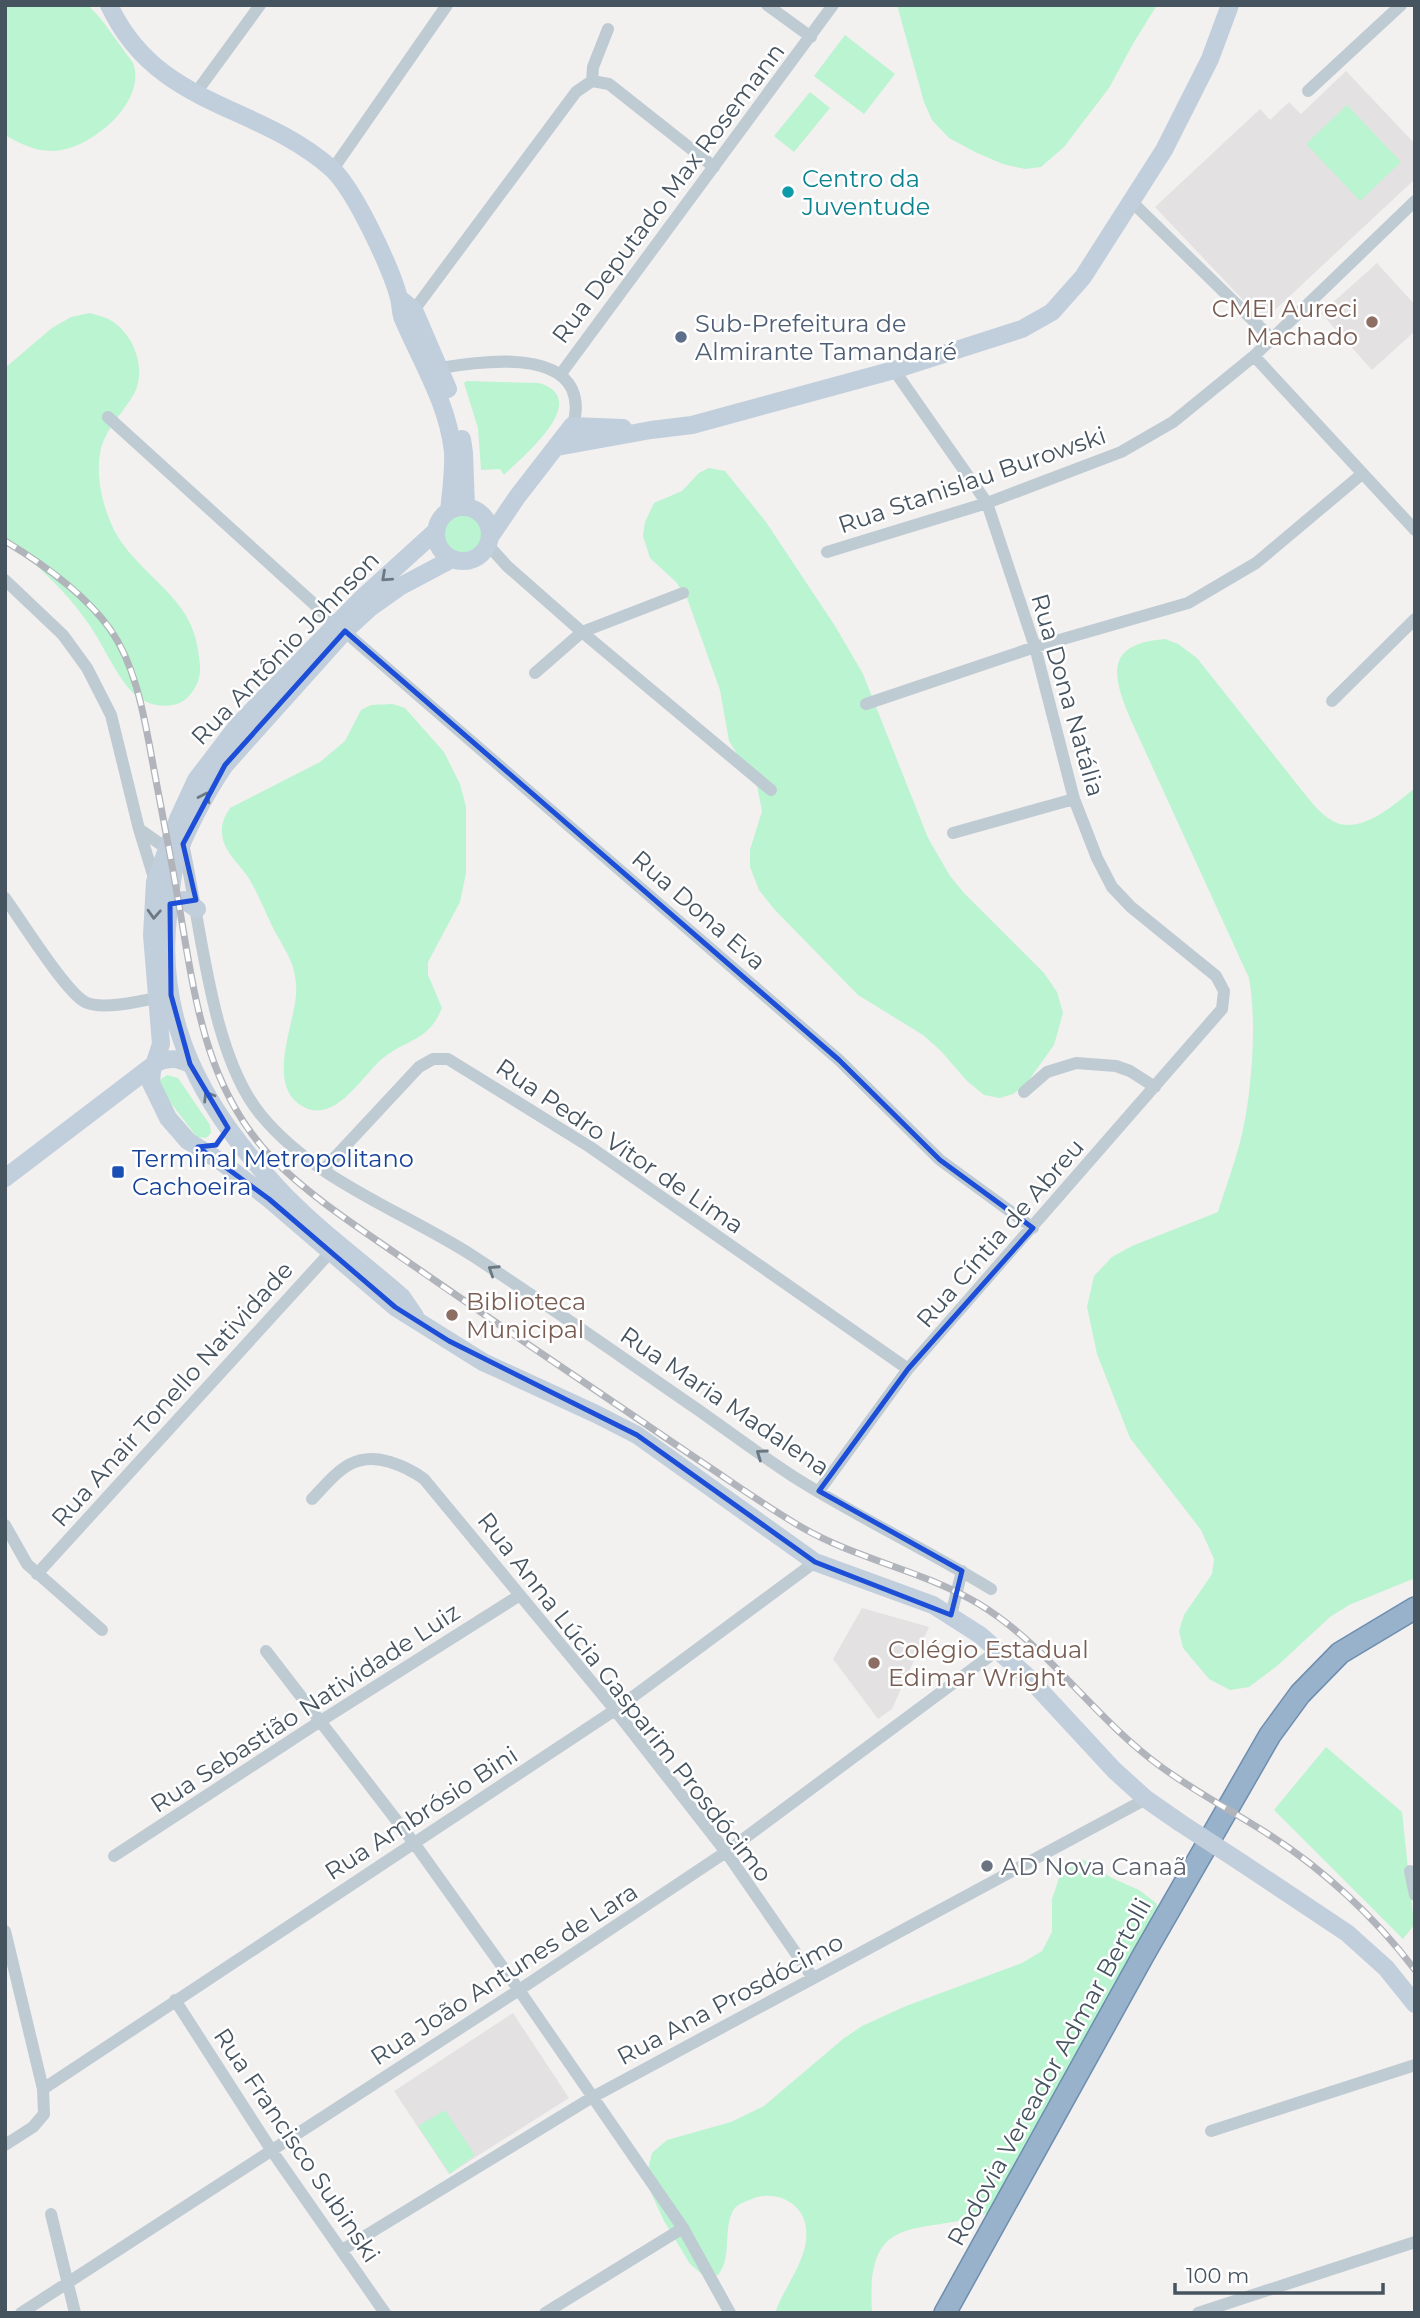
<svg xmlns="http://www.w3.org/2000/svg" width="1420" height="2318" font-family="Montserrat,sans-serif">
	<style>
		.education { fill: #e4e1e2 }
		.green { fill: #baf4d0 }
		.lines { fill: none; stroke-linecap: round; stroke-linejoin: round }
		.trunk-casing { stroke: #6e8eb0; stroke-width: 24 }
		.minor { stroke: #bfcbd3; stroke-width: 12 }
		.secondary { stroke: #c1cedb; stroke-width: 18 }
		.trunk { stroke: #98b2cb; stroke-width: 21 }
		.rail-casing { stroke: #b1b5bb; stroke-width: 7 }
		.rail { stroke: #fff; stroke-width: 4.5; stroke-dasharray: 13; stroke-linecap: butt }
		.secondary-bridge { stroke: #c1cedb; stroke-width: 18 }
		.oneway { stroke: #6b7985 }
		.oneway2 { stroke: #6a7882 }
		.marked { fill: none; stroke: #1d4ed8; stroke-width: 5; stroke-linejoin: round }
		.culture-dot { fill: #0f9aa8; stroke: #fff; stroke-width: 2.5 }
		.education-dot { fill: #8d6e63; stroke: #fff; stroke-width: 2.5 }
		.service-dot { fill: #5c6f8a; stroke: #fff; stroke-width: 2.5 }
		.transit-dot { fill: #1a4fb4; stroke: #fff; stroke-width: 2.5 }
		.worship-dot { fill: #6b7280; stroke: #fff; stroke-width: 2.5 }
		.labels { text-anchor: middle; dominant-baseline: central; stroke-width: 5; stroke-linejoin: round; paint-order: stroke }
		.culture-label { font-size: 24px; fill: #0d838f; stroke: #fff; text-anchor: start }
		.street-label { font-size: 24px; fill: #465460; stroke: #fff }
		.education-label { font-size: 24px; fill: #785e54; stroke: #fff; text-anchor: start }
		.service-label { font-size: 24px; fill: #4e5e75; stroke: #fff; text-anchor: start }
		.transit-label { font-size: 24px; fill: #164399; stroke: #fff; text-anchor: start }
		.worship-label { font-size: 24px; fill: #5b616d; stroke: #fff; text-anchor: start }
	</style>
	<rect width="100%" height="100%" fill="#f3f0f0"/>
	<!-- education -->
	<path class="education" d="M1346 71 1415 144V179L1263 321 1155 207 1260 109 1270 120 1289 102 1301 114Z
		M1377 263 1415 305V331L1372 370 1321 313Z
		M862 1608 929 1627 892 1709 878 1719 833 1659Z
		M513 2013 569 2098 449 2174 394 2091Z"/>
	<!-- green -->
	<path class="green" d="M5 5H88L101 19 133 63C147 100 95 145 61 150 41 154 22 145 5 135Z
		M897 5H1157L1134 42 1109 88 1064 147 1041 167 1025 169 1003 164 975 152 949 138 932 120 924 102Z
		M845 35 895 74 864 114 814 76Z
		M810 92 830 108 794 152 774 136Z
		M1347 105 1401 162 1360 201 1306 144Z
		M90 313C95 315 101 316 106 318 132 329 148 368 134 394 122 415 105 428 100 453 96 476 102 501 110 521 130 572 191 592 198 650 200 664 202 673 196 686 191 695 184 703 173 705 157 708 141 702 130 690 113 670 103 644 88 623 66 591 36 563 5 540V368L52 328 71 317Z
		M467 381 539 383C594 399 521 458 504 475L500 469 481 470 478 428 464 383Z
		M709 468 725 471 766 522 835 626 863 674 928 838 950 876 964 893 1044 973 1057 992 1063 1013 1054 1045 1026 1084 1013 1094 1000 1098 984 1095 967 1081 941 1051 923 1035 858 995 774 909 759 890 750 867V850L762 811 757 786 729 741 720 690 687 598 676 582 650 558 643 536 645 522 654 503 682 491 699 473Z
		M444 534a19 19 0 1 1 38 0a19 19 0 1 1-38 0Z
		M1165 639 1178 644 1197 658 1300 788C1309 799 1318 812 1331 820 1358 838 1395 804 1415 788V1578L1349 1605 1330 1617 1277 1666 1249 1687 1230 1690 1209 1679 1183 1648 1179 1631 1184 1615 1212 1574 1214 1559 1201 1530 1130 1438 1097 1354 1087 1307 1094 1276 1112 1257 1132 1246 1218 1212C1226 1186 1236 1160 1242 1134 1252 1091 1257 1021 1249 978L1130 718C1111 673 1106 644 1165 639Z
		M393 704 405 708 444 752 460 784 466 807V873L460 902 428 962V975L442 1008C429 1041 407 1039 383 1058 363 1074 335 1126 302 1106 266 1085 294 1025 296 995 297 985 295 973 292 964 287 951 278 938 272 926 265 911 259 896 251 882 242 865 223 853 222 833 221 823 225 816 230 808L320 762 345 741 361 710 371 705Z
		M167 1075 178 1078 210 1125 211 1133 206 1138 197 1137 160 1089V1080Z
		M1326 1747 1402 1812 1414 1925 1403 1939 1274 1810Z
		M1082 1859 1112 1878 1139 1890 1156 1903 1162 1918 991 2212C921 2238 865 2206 872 2313H775C784 2286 810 2258 806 2228 803 2200 771 2189 749 2200 742 2203 735 2205 732 2213 725 2228 729 2245 725 2260 724 2265 721 2271 718 2275L705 2277 690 2264 664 2221 652 2195 647 2174 652 2153 667 2140 731 2122 764 2106 843 2039 862 2026 906 2006 1022 1963 1042 1951 1052 1932V1899L1060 1875Z
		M445 2110 475 2155 450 2174 418 2126Z"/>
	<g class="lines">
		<defs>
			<path id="trunk" d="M945 2313 1144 1954 1270 1735 1300 1694 1340 1653 1415 1608"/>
		</defs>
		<!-- trunk casing -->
		<use href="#trunk" class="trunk-casing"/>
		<!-- minor -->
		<path class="minor" d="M767 5 811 37
			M592 81 593 67 608 29
			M1308 91 1401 5
			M195 94 260 5
			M333 169 447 5
			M1130 200 1272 339
			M408 313 414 310 576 92 592 81 609 84 714 167
			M1254 356 1415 530
			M440 368C475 362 553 350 572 389 577 401 577 414 572 426
			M560 375 833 5
			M108 417 336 624 839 1060 940 1160 1033 1228
			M488 545 507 566 582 632 771 790
			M827 552 987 503 1121 452 1173 422 1254 356 1415 201
			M5 580 63 635 87 668 111 715 139 829 155 881
			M535 673 582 632 683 593
			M1332 701 1415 619
			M866 704 1035 647 1188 603 1256 563 1362 474
			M139 829 166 848
			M953 833 1074 799
			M183 844C201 922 210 1054 261 1115 315 1181 403 1211 473 1256 548 1305 620 1356 694 1407 727 1430 760 1455 794 1477 857 1517 926 1549 991 1589
			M5 898C21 920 65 991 85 1002 102 1011 146 1000 165 996
			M1024 1092 1047 1072 1076 1063 1116 1066 1130 1071 1155 1087
			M323 1170 419 1067 433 1059H448L590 1147 908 1369
			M819 1491 908 1369 1222 1009 1224 991 1216 976 1131 907 1112 887 1097 858 1074 799 1035 647 987 503 894 370
			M312 1499C336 1474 352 1450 390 1462 403 1466 413 1471 424 1479L615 1710 726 1852 813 1978
			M5 1525 27 1564 102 1630
			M37 1574 336 1246
			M951 1615 962 1571
			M266 1651 414 1843 519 1990 683 2228 730 2313
			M114 1856 319 1722 520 1595
			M1410 1871 1415 1895
			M5 1931 43 2089 44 2114 33 2127 5 2145
			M175 2000 272 2151 385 2313
			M43 2089 615 1710 815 1562
			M1211 2131 1415 2065
			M51 2214 75 2313
			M342 2250 591 2098 1146 1799
			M21 2313 519 1990 726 1852 998 1650
			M545 2313 683 2228
			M1198 2313 1415 2242"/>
		<!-- secondary -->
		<path class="secondary" d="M109 5C157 108 256 102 331 168 354 188 391 268 399 298 401 305 400 312 403 319 422 363 448 404 453 452 454 471 451 492 449 511
			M399 298 414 310 448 389
			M462 439 464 453 466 507
			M557 447 651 430 692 425 894 370 1022 329 1052 312 1083 277 1164 150 1210 59 1230 5
			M436 534a27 27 0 1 1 54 0a27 27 0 1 1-54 0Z
			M436 531 361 599 238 725 196 780 178 819 155 882 152 935 161 1044 152 1071 151 1083 168 1118 188 1141 223 1163 269 1199 395 1307 483 1362 596 1414 637 1435 815 1562 933 1605 980 1635 1027 1676 1114 1770 1146 1799 1179 1822
			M490 537 517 497 572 426 623 428
			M170 904 184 900 197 909
			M5 1178 156 1063C168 1057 178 1058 190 1064
			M415 1316 402 1297C361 1261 315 1228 278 1188 206 1112 156 1025 168 917 170 901 171 885 174 869 179 840 208 790 225 765L345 631 370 608 401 586 452 559
			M1242 1863 1347 1933 1386 1968 1415 2004"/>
		<!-- trunk -->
		<use href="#trunk" class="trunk"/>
		<defs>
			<path id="rail" d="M5 541C43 564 84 593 110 629 136 666 144 716 152 759 161 808 171 857 179 905 195 998 205 1088 273 1159 306 1192 344 1218 382 1244 422 1272 463 1300 504 1328 568 1372 633 1415 697 1459 732 1482 767 1507 803 1528 859 1560 924 1571 979 1604 1048 1646 1094 1718 1160 1766 1194 1791 1232 1811 1268 1834 1323 1869 1375 1917 1415 1970"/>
		</defs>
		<!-- rail casing -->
		<use href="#rail" class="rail-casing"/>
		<!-- rail -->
		<use href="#rail" class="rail"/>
		<!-- secondary-bridge -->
		<path class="secondary-bridge" d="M1179 1822 1242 1863"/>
	</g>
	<!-- one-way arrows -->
	<defs><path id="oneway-chevron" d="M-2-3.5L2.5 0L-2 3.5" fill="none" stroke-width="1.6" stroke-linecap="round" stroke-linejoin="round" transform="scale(1.75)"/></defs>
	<g class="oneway">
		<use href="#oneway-chevron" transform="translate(386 577) rotate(138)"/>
		<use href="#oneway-chevron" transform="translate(205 797) rotate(-64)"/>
		<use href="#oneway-chevron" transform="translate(154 914) rotate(93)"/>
		<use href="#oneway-chevron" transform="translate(208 1096) rotate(-122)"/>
	</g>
	<g class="oneway2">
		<use href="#oneway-chevron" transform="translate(493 1270) rotate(-147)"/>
		<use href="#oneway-chevron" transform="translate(761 1454) rotate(-145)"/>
	</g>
	<!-- marked area -->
	<path class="marked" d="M345 631 839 1060 940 1160 1033 1228 908 1369 819 1491 962 1571 951 1615 815 1562 637 1435 449 1341 395 1307 269 1199 198 1147 216 1145 228 1128 190 1064 171 995 170 904 196 900 183 844 225 765Z"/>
	<!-- markers -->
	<circle class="culture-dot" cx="788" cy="192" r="7"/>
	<g class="education-dot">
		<circle cx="1372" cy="322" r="7"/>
		<circle cx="452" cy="1315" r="7"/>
		<circle cx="874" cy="1663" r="7"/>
	</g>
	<circle class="service-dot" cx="681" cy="337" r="7"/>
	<rect class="transit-dot" x="111" y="1165" width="14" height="14" rx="3.5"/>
	<circle class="worship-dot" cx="987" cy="1866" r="7"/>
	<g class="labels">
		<!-- culture labels -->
		<g class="culture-label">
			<text x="802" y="178">Centro da<tspan x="802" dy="28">Juventude</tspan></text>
		</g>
		<!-- street labels -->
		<g class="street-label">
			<text transform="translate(668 193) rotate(-53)">Rua Deputado Max Rosemann</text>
			<text transform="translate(972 480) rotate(-19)">Rua Stanislau Burowski</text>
			<text transform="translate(285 648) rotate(-46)">Rua Antônio Johnson</text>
			<text transform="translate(1068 695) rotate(74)">Rua Dona Natália</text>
			<text transform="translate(699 910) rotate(41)">Rua Dona Eva</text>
			<text transform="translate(620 1146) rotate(34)">Rua Pedro Vitor de Lima</text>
			<text transform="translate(1000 1233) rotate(-49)">Rua Cíntia de Abreu</text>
			<text transform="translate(172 1394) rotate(-48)">Rua Anair Tonello Natividade</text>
			<text transform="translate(725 1401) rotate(34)">Rua Maria Madalena</text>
			<text transform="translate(625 1697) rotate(52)">Rua Anna Lúcia Gasparim Prosdócimo</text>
			<text transform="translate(305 1708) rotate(-33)">Rua Sebastião Natividade Luiz</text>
			<text transform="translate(421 1813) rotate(-33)">Rua Ambrósio Bini</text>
			<text transform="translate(504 1974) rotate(-33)">Rua João Antunes de Lara</text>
			<text transform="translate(730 1999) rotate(-28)">Rua Ana Prosdócimo</text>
			<text transform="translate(1049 2072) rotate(-61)">Rodovia Vereador Admar Bertolli</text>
			<text transform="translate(297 2145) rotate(56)">Rua Francisco Subinski</text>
		</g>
		<!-- education labels -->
		<g class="education-label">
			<text x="1358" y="308" text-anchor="end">CMEI Aureci<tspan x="1358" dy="28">Machado</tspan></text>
			<text x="466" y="1301">Biblioteca<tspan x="466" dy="28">Municipal</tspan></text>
			<text x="888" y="1649">Colégio Estadual<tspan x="888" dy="28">Edimar Wright</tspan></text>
		</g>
		<!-- service labels -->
		<g class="service-label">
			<text x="695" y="323">Sub-Prefeitura de<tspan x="695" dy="28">Almirante Tamandaré</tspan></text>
		</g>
		<!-- transit labels -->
		<g class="transit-label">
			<text x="132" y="1158">Terminal Metropolitano<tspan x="132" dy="28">Cachoeira</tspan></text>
		</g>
		<!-- worship labels -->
		<g class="worship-label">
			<text x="1001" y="1866">AD Nova Canaã</text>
		</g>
	</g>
	<!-- border -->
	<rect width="1420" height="2318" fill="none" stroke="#465460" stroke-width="14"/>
	<!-- scale -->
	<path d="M1175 2283v10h208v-10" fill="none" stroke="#465460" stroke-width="3.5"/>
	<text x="1186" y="2283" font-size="21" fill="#465460" stroke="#ffffff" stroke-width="5" paint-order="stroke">100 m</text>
</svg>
